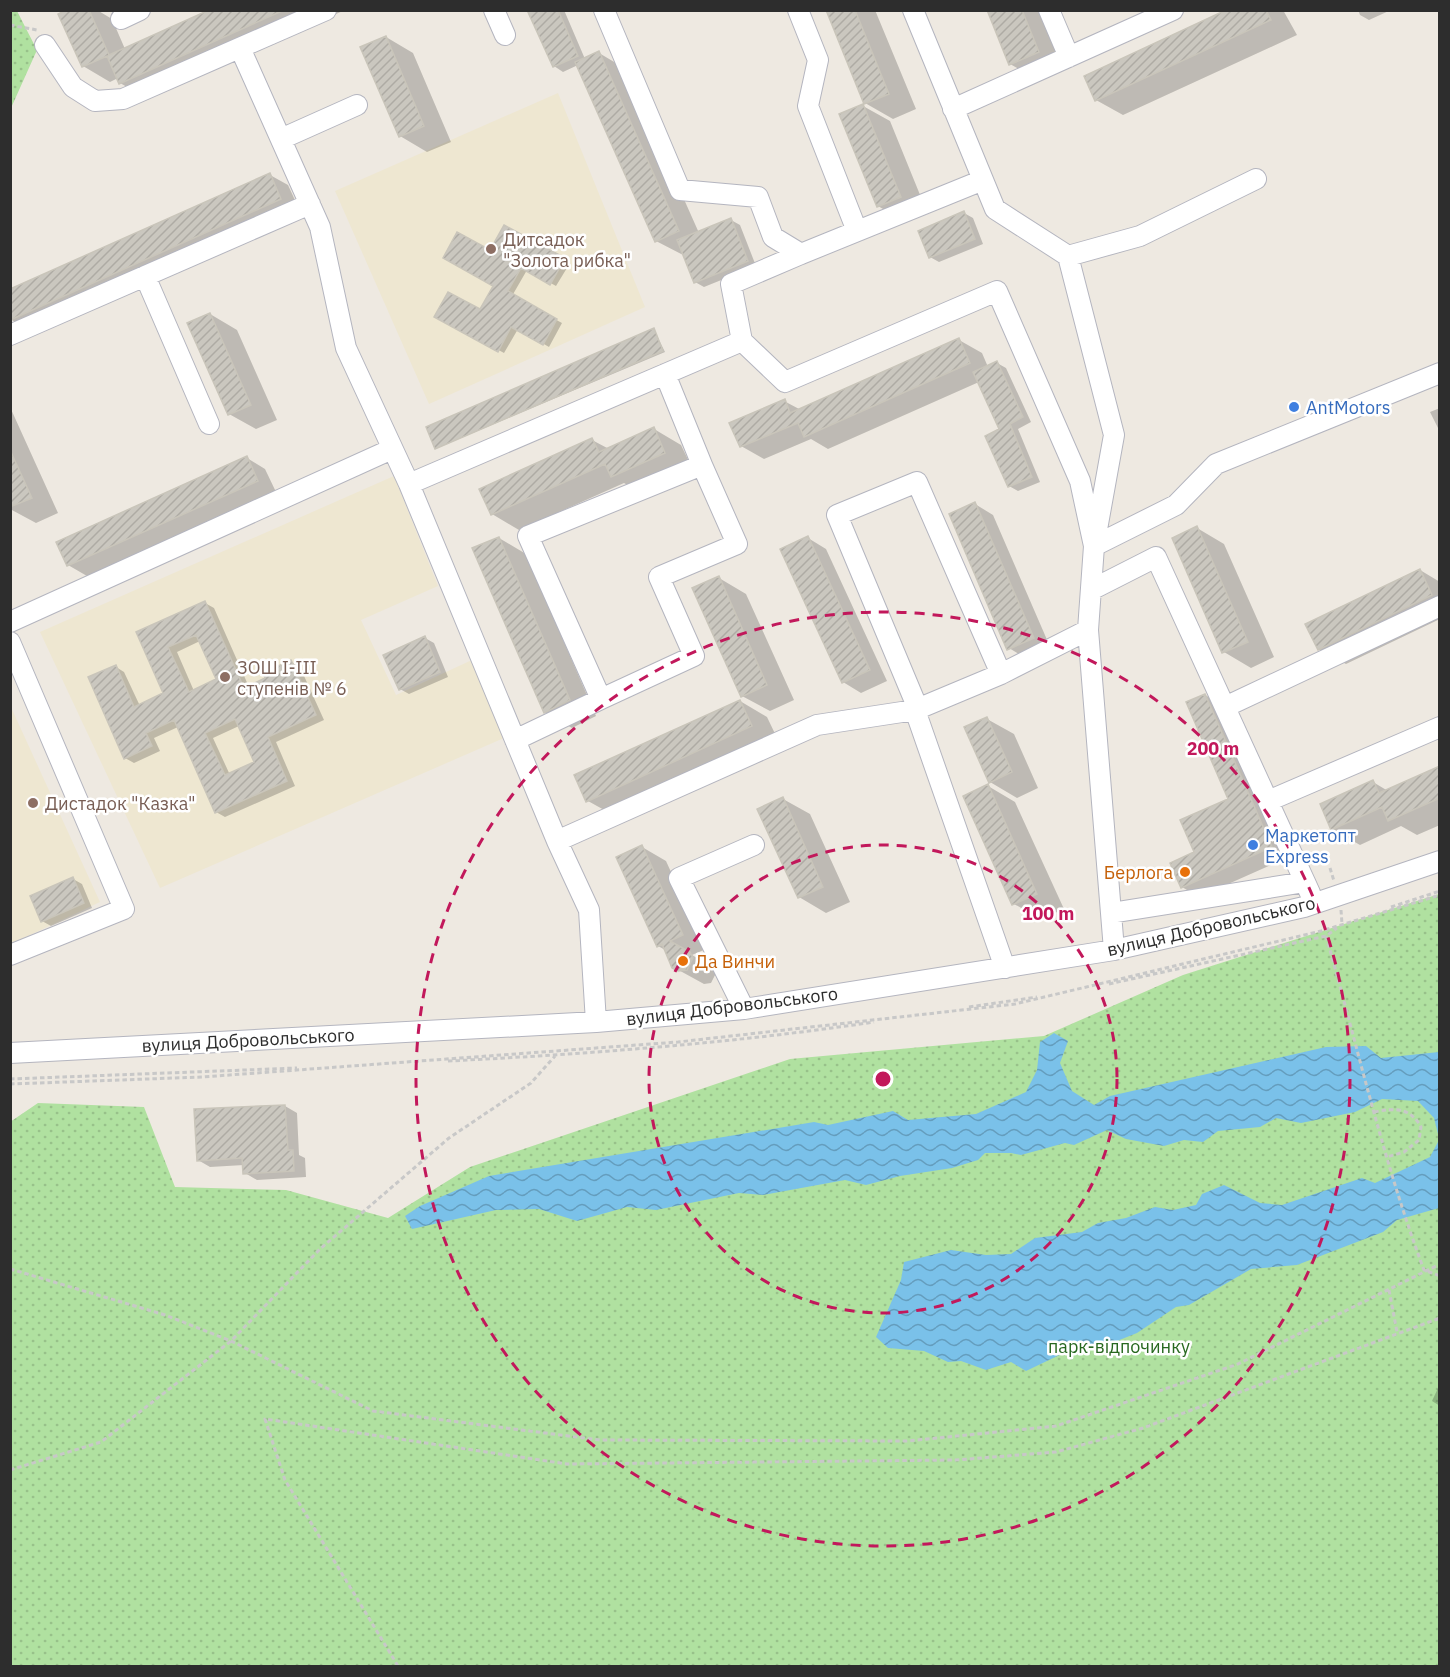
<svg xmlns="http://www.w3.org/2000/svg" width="1450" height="1677" font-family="'IBM Plex Sans',sans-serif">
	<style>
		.education { fill: #eee7d1 }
		.park { fill: url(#park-dots) }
		.water { fill: url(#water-waves) }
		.shadow { fill: #0003; fill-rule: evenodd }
		.building { fill: url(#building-hatch); stroke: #c9c5ba; stroke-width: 1.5; fill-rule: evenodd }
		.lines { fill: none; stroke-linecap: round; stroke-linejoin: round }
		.minor-casing { stroke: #b4b5bf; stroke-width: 22 }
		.path { stroke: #c8c8c8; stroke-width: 3; stroke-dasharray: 4.5 3; stroke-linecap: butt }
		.minor { stroke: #fff; stroke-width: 20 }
		.ring { fill: none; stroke: #c2185b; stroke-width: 3; stroke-dasharray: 10 8 }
		.education-dot { fill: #8d6e63; stroke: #fff; stroke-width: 2 }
		.shop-dot { fill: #3f7fe0; stroke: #fff; stroke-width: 2 }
		.food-dot { fill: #e8710a; stroke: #fff; stroke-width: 2 }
		.labels { text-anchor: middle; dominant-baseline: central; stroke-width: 5; stroke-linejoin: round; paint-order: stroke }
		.education-label { font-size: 18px; fill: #785e54; stroke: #fff; text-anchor: start }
		.shop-label { font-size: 18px; fill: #366cbe; stroke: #fff; text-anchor: start }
		.food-label { font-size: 18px; fill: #c56008; stroke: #fff; text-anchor: end }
		.street-label { font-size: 18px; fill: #2d2d2d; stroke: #fff }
		.park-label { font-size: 18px; fill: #27681f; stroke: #fff }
		.centre { fill: #c2185b; stroke: #fff; stroke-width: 3 }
		.ring-label { font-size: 18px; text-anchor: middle; font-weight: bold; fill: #c2185b; stroke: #fff; stroke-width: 5; stroke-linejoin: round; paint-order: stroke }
	</style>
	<defs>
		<pattern id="park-dots" width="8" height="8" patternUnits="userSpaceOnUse" patternTransform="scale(1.5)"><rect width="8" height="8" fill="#b0e1a0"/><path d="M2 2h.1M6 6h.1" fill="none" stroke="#98c18a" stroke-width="1.8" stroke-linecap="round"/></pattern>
		<pattern id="water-waves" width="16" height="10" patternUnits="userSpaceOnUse" patternTransform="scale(1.5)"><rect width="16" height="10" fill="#7ac1e9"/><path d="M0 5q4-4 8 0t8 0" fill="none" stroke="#649dbd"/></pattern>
		<pattern id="building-hatch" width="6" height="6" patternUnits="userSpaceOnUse" patternTransform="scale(1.5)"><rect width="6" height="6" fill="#cac7bf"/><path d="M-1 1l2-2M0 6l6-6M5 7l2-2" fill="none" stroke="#aeaba4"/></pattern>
	</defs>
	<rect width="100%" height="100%" fill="#eee9e1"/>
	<!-- education -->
	<path class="education" d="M558 93 645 307 429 404 335 191Z
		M394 476 438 586 361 620 396 695 472 660 504 738 160 888 40 632Z
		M10 705 100 902 11 944H10Z"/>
	<!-- park -->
	<path class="park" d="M11 11H17L37 50 11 108Z
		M1439 894V1666H11L10 1122 38 1103 144 1107 175 1187 286 1190 388 1218 470 1167 790 1059 1044 1036 1183 975Z"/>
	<!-- water -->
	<path class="water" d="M1054 1033 1068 1041 1060 1063 1072 1091 1094 1105 1110 1096 1326 1047 1366 1046 1381 1058 1439 1052V1138L1434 1118 1418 1101 1382 1099 1355 1112 1301 1123 1276 1118 1260 1127 1218 1131 1203 1142 1184 1140 1164 1146 1126 1139 1107 1130 1074 1145 1065 1143 1021 1155 1011 1153H985L978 1160 952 1168 900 1176 866 1185 845 1180 763 1195 739 1193 656 1210 627 1207 577 1221 539 1209 496 1210 412 1229 405 1216 420 1206 489 1176 814 1122 828 1125 893 1111 908 1120 976 1114 1026 1092 1037 1070 1040 1042Z
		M1439 1140V1208L1397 1220 1383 1232 1297 1265 1251 1269 1189 1305 1176 1307 1137 1333 1107 1345 1070 1350 1026 1371 1011 1362 986 1370 961 1361 948 1362 924 1351 888 1348 876 1337 901 1280 904 1262 951 1250 986 1255 1011 1254 1035 1238 1082 1232 1098 1223 1126 1218 1155 1207 1173 1210 1196 1205 1202 1194 1224 1185 1260 1203 1282 1205 1362 1178 1375 1183 1430 1157Z"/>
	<!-- shadow -->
	<path class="shadow" d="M69 10H97L112 19 125 49 213 10H345L148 99 120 83 118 78 110 82 83 66Z
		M529 10H564L585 59 599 53 626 69 699 233 731 220 740 225 756 266 704 287 695 282 685 256 656 241 578 65 563 72 554 66Z
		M827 10H875L916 109 893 119 865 103Z
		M988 10H1042L1065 67 1037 79 1010 64Z
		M1230 10H1283L1297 35 1123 115 1096 100Z
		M1358 10H1391L1369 20 1360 15Z
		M386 37 413 53 451 142 427 152 400 136Z
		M863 106 890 121 927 212 905 222 878 206Z
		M270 175 288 185 299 209 29 330 10 319Z
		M964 213 973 218 983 244 939 262 930 257Z
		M505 227 570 263 556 286 527 270 512 296 562 323 549 347 518 329 504 353 436 316 480 311 495 285 491 252Z
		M210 314 237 330 277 420 256 429 229 414Z
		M654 330 665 352 437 448 428 428Z
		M959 340 982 353 988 367 997 363 1006 368 1031 422 1018 429 1040 482 1018 491 1009 486 1001 430 979 382 828 449 811 439 764 459 741 446 784 401 801 410Z
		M10 407 58 513 36 523 10 509Z
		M1440 408V432L1430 412Z
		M654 429 681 445 692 468 640 492 624 483 519 530 492 514 592 440 609 449Z
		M247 458 265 469 276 492 87 576 68 565Z
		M975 504 993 515 1051 649 1027 659 1009 648Z
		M1197 528 1224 544 1274 657 1251 668 1224 652Z
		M499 538 526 554 596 716 572 728 545 712Z
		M808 538 826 549 887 681 861 693 843 682Z
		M1420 570 1440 582V619L1346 664 1319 649Z
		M719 578 746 594 794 700 770 711 742 696Z
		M205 603 214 608 249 687 267 679 291 662 300 667 324 720 276 742 295 786 225 817 216 812 178 727 154 738 160 751 134 763 125 758 116 667 124 672 140 706 165 694 138 633ZM200 641 218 680 194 691 177 652ZM239 726 256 762 230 775 213 738Z
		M425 638 434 643 448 677 409 694 400 689Z
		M1205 695 1223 705 1289 857 1199 897 1182 887 1196 853 1230 800Z
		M740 701 767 717 779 742 615 816 588 801Z
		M987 719 1014 734 1038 788 1017 798 990 782Z
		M1440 768V825L1417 835 1401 826 1360 845 1332 829 1373 782 1388 791Z
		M988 786 1015 802 1064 909 1041 919 1014 904Z
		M783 799 810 814 850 902 826 913 799 897Z
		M642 847 666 861 706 949 692 955 714 968 716 973 711 983 704 984 673 967 667 951 658 946Z
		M73 879 82 884 92 908 51 926 42 921Z
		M285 1106 297 1113 299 1155 305 1158 306 1177 257 1180 245 1173 244 1165 210 1167 198 1160 196 1111Z
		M1440 1384V1406L1432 1401Z"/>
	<!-- building -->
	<path class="building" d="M66 10H89L109 55 209 10H284L119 84 107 56 82 67 58 14Z
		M527 10H558L578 56 553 67Z
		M826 10H855L889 94 864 104Z
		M987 10H1022L1039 52 1009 65Z
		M1226 10H1266L1271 20 1095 101 1084 76Z
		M386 36 424 126 399 137 360 47Z
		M599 51 679 231 655 242 575 62Z
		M863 104 901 197 877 207 839 114Z
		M270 173 281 199 10 320V289Z
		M964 211 975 239 929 258 918 231Z
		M731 218 748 261 694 283 677 240Z
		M504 225 565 258 550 285 521 268 508 291 557 319 543 345 511 327 498 352 434 317 448 292 480 309 493 286 443 258 457 232 490 250Z
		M210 313 251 405 228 415 187 323Z
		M654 328 663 351 435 449 426 427Z
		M959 338 970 363 804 437 798 423 740 447 729 423 785 399 790 413Z
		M997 361 1023 417 1010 424 1032 477 1008 487 985 436 999 429 973 372Z
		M654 427 665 453 611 477 605 464 491 515 479 489 592 438 599 452Z
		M10 450 32 498 10 507Z
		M247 456 258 481 67 566 56 542Z
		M975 502 1034 638 1007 650 949 514Z
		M1197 526 1248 642 1222 653 1172 538Z
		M808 536 870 670 842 683 780 549Z
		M499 537 570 700 544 713 472 548Z
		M1420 569 1432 595 1318 650 1305 624Z
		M719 576 767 685 741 697 692 588Z
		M205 601 244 688 265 678 263 673 291 660 316 715 268 737 287 781 215 813 174 720 146 733 152 746 124 759 88 677 116 665 134 707 163 693 136 632ZM196 635 216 679 189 692 168 647ZM235 719 254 762 225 775 205 733Z
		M425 636 440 672 399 690 383 655Z
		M1205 694 1272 847 1181 888 1170 863 1194 852 1180 820 1228 799 1186 702Z
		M740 700 752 726 586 802 574 775Z
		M987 717 1012 772 989 783 964 727Z
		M1440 766V798L1388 821 1382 807 1331 830 1320 804 1373 780 1379 793Z
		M988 784 1037 894 1012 905 963 796Z
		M783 797 823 887 798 898 757 809Z
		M642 845 683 935 670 941 690 952 693 958 687 970 678 971 672 968 662 944 657 947 616 857Z
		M73 877 84 903 41 922 30 896Z
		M285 1105 288 1150H293L294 1171 243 1174 242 1158 197 1161 194 1109Z"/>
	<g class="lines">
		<defs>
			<path id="minor" d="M494 10 505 35
				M604 10 680 190 758 197 773 237 801 254 983 180
				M798 10 818 60 808 106 857 231
				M913 10 995 209 1068 256 1114 435 1094 546 1088 630 1114 950
				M1049 10 1069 57
				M121 19 140 10
				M45 45 73 87 95 101 123 99 326 10
				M240 48 320 227 346 348 409 484 557 841 589 910 596 1022
				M953 109 1173 10
				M281 139 357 105
				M1068 256 1140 236 1256 179
				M145 276 209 424
				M10 335 310 204
				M742 341 785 382 997 291 1080 481 1094 546 1176 505 1216 464 1440 373
				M409 484 742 341 731 284 801 254
				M1091 590 1156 557 1305 882
				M10 622 392 449
				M10 642 124 909 10 955
				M601 699 694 656 659 577 737 544 702 465
				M1225 707 1440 606
				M515 740 601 699 528 536 702 465 665 374
				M1268 801 1440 727
				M557 841 817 725 915 710 1001 674
				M1111 913 1305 882 1310 893
				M1005 968 915 710 916 704 837 515 917 482 1001 674 1088 630
				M744 1009 679 878 754 845
				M10 1053 596 1022 744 1009 1114 950 1304 907 1440 861"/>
		</defs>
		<!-- minor casing -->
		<use href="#minor" class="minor-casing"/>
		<!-- path -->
		<path class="path" d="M10 25 37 30
			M1330 868 1334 881
			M1391 907 1440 891
			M1341 910 1342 924
			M1326 936C1358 1048 1383 1161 1424 1270L1440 1276
			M1109 984 1326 936 1337 928
			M969 1007 1037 997
			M448 1061C590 1054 733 1043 874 1022
			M10 1079 297 1068
			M10 1084 202 1077 678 1042 1015 1004 1321 931 1440 895
			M1374 1112C1394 1108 1410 1107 1421 1127L1419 1140 1404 1152 1387 1157
			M10 1269 165 1315 231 1341 373 1411 600 1440 907 1441 1056 1426 1238 1364 1440 1264
			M1389 1290 1397 1332
			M10 1470 101 1442 231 1341 320 1249 449 1138 531 1083 555 1056
			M398 1666 285 1480 265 1419 567 1464 956 1460 1056 1452 1143 1428 1440 1318"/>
		<!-- minor -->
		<use href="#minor" class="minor"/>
	</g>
	<!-- distance rings -->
	<g class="ring">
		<circle cx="883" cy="1079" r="234"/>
		<circle cx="883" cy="1079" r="467"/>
	</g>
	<!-- markers -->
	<g class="education-dot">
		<circle cx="491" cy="249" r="6"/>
		<circle cx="225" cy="677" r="6"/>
		<circle cx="33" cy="803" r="6"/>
	</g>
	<g class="shop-dot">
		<circle cx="1294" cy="407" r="6"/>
		<circle cx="1253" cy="845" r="6"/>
	</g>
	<g class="food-dot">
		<circle cx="1185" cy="872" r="6"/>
		<circle cx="683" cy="961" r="6"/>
	</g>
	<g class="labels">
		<!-- education labels -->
		<g class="education-label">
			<text x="503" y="239">Дитсадок<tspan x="503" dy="21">"Золота рибка"</tspan></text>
			<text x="237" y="667">ЗОШ І-ІІІ<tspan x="237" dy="21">ступенів № 6</tspan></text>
			<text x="45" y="803">Дистадок "Казка"</text>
		</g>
		<!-- shop labels -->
		<g class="shop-label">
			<text x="1306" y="407">AntMotors</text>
			<text x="1265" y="835">Маркетопт<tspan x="1265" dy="21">Express</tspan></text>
		</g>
		<!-- food labels -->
		<g class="food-label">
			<text x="1173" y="872">Берлога</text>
			<text x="695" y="961" text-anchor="start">Да Винчи</text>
		</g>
		<!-- street labels -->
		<g class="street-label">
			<text transform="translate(1211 926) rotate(-13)">вулиця Добровольського</text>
			<text transform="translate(732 1006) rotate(-7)">вулиця Добровольського</text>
			<text transform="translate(248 1040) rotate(-3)">вулиця Добровольського</text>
		</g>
		<!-- park labels -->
		<g class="park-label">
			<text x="1119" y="1346">парк-відпочинку</text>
		</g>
	</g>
	<circle cx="883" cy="1079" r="9" class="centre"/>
	<g class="ring-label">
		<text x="1213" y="755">200 m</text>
		<text x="1048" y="920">100 m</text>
	</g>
	<!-- border -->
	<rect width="1450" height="1677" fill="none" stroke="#2d2d2d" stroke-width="24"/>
</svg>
